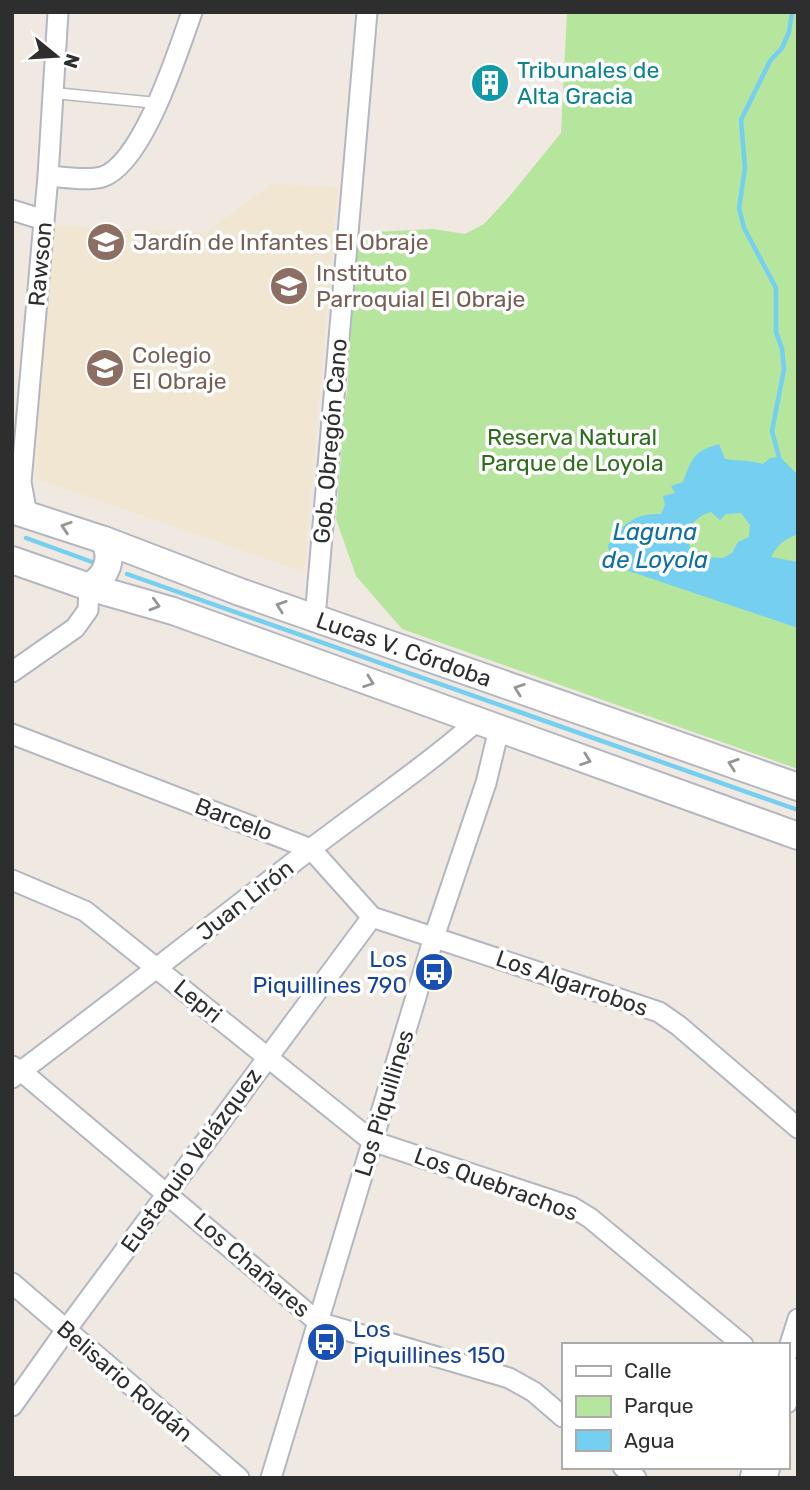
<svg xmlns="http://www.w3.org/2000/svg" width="810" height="1490" font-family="Rubik,sans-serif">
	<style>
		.education { fill: #f0e6d1 }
		.green { fill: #b6e59e }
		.water { fill: #75cff0; fill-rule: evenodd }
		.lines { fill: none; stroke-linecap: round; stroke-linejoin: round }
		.stream { stroke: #75cff0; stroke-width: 4.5 }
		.lane-casing { stroke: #b4b7c1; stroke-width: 13 }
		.street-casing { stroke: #b4b7c1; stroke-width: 23 }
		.secondary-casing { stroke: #b4b7c1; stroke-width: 30 }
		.lane { stroke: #fff; stroke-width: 10 }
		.street { stroke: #fff; stroke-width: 19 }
		.secondary { stroke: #fff; stroke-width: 26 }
		.oneway { stroke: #969696 }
		.labels { text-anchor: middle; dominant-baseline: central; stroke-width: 7; stroke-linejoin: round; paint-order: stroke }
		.culture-label { font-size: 23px; fill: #0d838f; stroke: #fff; text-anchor: start }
		.education-label { font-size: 23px; fill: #785e54; stroke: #fff; text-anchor: start }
		.street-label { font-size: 23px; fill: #2e2e2e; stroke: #fff }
		.park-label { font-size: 23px; fill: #2c6e1b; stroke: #fff }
		.transit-label { font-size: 23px; fill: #164399; stroke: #fff; text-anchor: end }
		.water-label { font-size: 24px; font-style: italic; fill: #0d6fa3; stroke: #fff }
	</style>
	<rect width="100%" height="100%" fill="#efe9e1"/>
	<!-- education -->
	<path class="education" d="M272 184 338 187 304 572 35 478 50 225 205 233Z"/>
	<!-- green -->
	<path class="green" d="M567 12H798V769L402 629 356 576 336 519 342 444 338 438 347 393 356 247 360 240 374 232 433 229 465 234 484 224 509 197 561 133Z"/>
	<!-- water -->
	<path class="water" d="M719 444 725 459C739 461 750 460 763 464L770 458 780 457 798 475V534C785 539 778 544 771 557L798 562V628L611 565 608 545C623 524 634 513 661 514L665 505 663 496 675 493 671 486 683 482C692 458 694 451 719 444ZM711 512 720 520 726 514 741 513 750 525 749 537 738 542 732 553 723 558 706 557 700 551 691 550C684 531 693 517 711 512Z"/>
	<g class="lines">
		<!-- stream -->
		<path class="stream" d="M780 461 772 431 784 369 782 349 776 332V288L744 228 739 208 745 168 741 120 770 61 782 48 789 32 792 12
			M26 538 95 563
			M127 574 798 810"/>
		<defs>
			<path id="lane" d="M54 93 157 103"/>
			<path id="street" d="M48 176C65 177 86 181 102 177 143 164 178 51 192 12
				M12 210 44 220
				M27 515 21 482 48 176 58 12
				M315 618 367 12
				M12 672 75 628 88 610 89 587
				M12 734 311 849 372 917 659 1012 679 1026 798 1128
				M12 880 85 911 372 1141 572 1207 590 1218 743 1345
				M12 1066 21 1071 318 1322 509 1378 534 1392 563 1417
				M12 1078C112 1003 210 927 308 851 365 807 424 768 477 721
				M12 1283 239 1478
				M787 1354 798 1319
				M787 1403 798 1368
				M12 1406 66 1330 372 917
				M623 1467 636 1478
				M271 1478 434 937 486 783 499 729
				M750 1478 753 1467
				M767 1478 770 1467"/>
			<g id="secondary">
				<path id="s1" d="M12 510 104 540 240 592 798 787"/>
				<path d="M12 560 89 587 173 611 798 836"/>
				<path d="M89 587C107 576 114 559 104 540"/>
			</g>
		</defs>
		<!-- lane casing -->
		<use href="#lane" class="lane-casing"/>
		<!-- street casing -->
		<use href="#street" class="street-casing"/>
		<!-- secondary casing -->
		<use href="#secondary" class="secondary-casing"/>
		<!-- lane -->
		<use href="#lane" class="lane"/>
		<!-- street -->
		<use href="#street" class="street"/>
		<!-- secondary -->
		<use href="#secondary" class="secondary"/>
	</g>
	<!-- one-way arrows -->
	<defs><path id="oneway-chevron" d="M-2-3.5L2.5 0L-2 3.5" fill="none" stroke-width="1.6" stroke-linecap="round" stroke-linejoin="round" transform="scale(1.75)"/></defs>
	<g class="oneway">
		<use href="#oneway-chevron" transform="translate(66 527) rotate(-162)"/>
		<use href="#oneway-chevron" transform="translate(155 605) rotate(16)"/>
		<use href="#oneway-chevron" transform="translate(281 606) rotate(-161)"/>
		<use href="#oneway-chevron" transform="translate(369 682) rotate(20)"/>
		<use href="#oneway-chevron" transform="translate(519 689) rotate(-160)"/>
		<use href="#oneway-chevron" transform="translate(586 760) rotate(20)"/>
		<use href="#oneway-chevron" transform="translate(733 764) rotate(-161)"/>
	</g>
	<!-- icons -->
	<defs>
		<symbol id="building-disc" viewBox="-11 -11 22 22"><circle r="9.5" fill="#0f9aa8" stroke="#fff"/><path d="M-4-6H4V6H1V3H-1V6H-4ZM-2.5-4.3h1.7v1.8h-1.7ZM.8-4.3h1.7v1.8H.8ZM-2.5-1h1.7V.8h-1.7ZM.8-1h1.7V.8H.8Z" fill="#fff"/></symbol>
		<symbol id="school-disc" viewBox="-11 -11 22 22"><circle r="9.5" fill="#8d6e63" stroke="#fff"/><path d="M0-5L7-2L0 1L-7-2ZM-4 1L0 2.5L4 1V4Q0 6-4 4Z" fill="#fff"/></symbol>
		<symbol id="bus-disc" viewBox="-11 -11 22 22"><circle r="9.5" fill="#1a4fb4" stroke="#fff"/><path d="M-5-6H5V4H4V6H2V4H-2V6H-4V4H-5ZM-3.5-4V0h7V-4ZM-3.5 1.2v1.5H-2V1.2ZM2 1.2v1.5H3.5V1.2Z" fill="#fff"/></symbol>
	</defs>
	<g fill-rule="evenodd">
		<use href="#building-disc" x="468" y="61" width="44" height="44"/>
		<use href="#school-disc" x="84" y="220" width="44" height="44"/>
		<use href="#school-disc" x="267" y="264" width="44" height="44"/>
		<use href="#school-disc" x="83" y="346" width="44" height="44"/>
		<use href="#bus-disc" x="412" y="950" width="44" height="44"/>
		<use href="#bus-disc" x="304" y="1320" width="44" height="44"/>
	</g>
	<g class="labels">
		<!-- culture labels -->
		<g class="culture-label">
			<text x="517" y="70">Tribunales de<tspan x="517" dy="26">Alta Gracia</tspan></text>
		</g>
		<!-- education labels -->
		<g class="education-label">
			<text x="133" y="242">Jardín de Infantes El Obraje</text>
			<text x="316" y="273">Instituto<tspan x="316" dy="26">Parroquial El Obraje</tspan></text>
			<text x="132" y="355">Colegio<tspan x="132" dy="26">El Obraje</tspan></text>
		</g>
		<!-- street labels -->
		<g class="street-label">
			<text transform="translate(40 264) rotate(-85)">Rawson</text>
			<text transform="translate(330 441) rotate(-85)">Gob. Obregón Cano</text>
			<text stroke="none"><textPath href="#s1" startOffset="416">Lucas V. Córdoba</textPath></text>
			<text transform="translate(234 819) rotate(21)">Barcelo</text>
			<text transform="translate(245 900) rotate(-38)">Juan Lirón</text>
			<text transform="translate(572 983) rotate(19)">Los Algarrobos</text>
			<text transform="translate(198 1001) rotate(39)">Lepri</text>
			<text transform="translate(384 1103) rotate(-73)">Los Piquillines</text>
			<text transform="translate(191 1160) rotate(-54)">Eustaquio Velázquez</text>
			<text transform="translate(496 1184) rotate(20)">Los Quebrachos</text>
			<text transform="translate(252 1265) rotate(41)">Los Chañares</text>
			<text transform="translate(125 1381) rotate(41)">Belisario Roldán</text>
		</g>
		<!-- park labels -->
		<g class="park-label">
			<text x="572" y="437">Reserva Natural<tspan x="572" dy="26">Parque de Loyola</tspan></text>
		</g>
		<!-- transit labels -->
		<g class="transit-label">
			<text x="407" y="959">Los<tspan x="407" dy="26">Piquillines 790</tspan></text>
			<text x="353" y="1329" text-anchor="start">Los<tspan x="353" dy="26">Piquillines 150</tspan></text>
		</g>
		<!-- water labels -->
		<g class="water-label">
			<text x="655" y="532">Laguna<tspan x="655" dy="28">de Loyola</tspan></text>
		</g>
	</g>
	<!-- border -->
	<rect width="810" height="1490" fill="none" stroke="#2e2e2e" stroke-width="28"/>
	<!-- legend -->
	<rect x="562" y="1343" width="228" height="126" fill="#ffffff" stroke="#ababab" stroke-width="2"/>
	<rect x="576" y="1366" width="35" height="10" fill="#ffffff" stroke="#ababab" stroke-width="2"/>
	<text x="624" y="1378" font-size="21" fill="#2e2e2e">Calle</text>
	<rect x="576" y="1396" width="35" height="21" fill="#b6e59e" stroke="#ababab" stroke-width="2"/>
	<text x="624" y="1413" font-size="21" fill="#2e2e2e">Parque</text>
	<rect x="576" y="1430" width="35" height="21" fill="#75cff0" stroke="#ababab" stroke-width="2"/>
	<text x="624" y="1448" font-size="21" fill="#2e2e2e">Agua</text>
	<!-- north arrow -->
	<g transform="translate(56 56) rotate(108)" stroke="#ffffff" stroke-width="5" paint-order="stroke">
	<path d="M0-5L12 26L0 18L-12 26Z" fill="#2e2e2e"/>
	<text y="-10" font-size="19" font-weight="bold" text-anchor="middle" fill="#2e2e2e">N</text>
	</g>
</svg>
